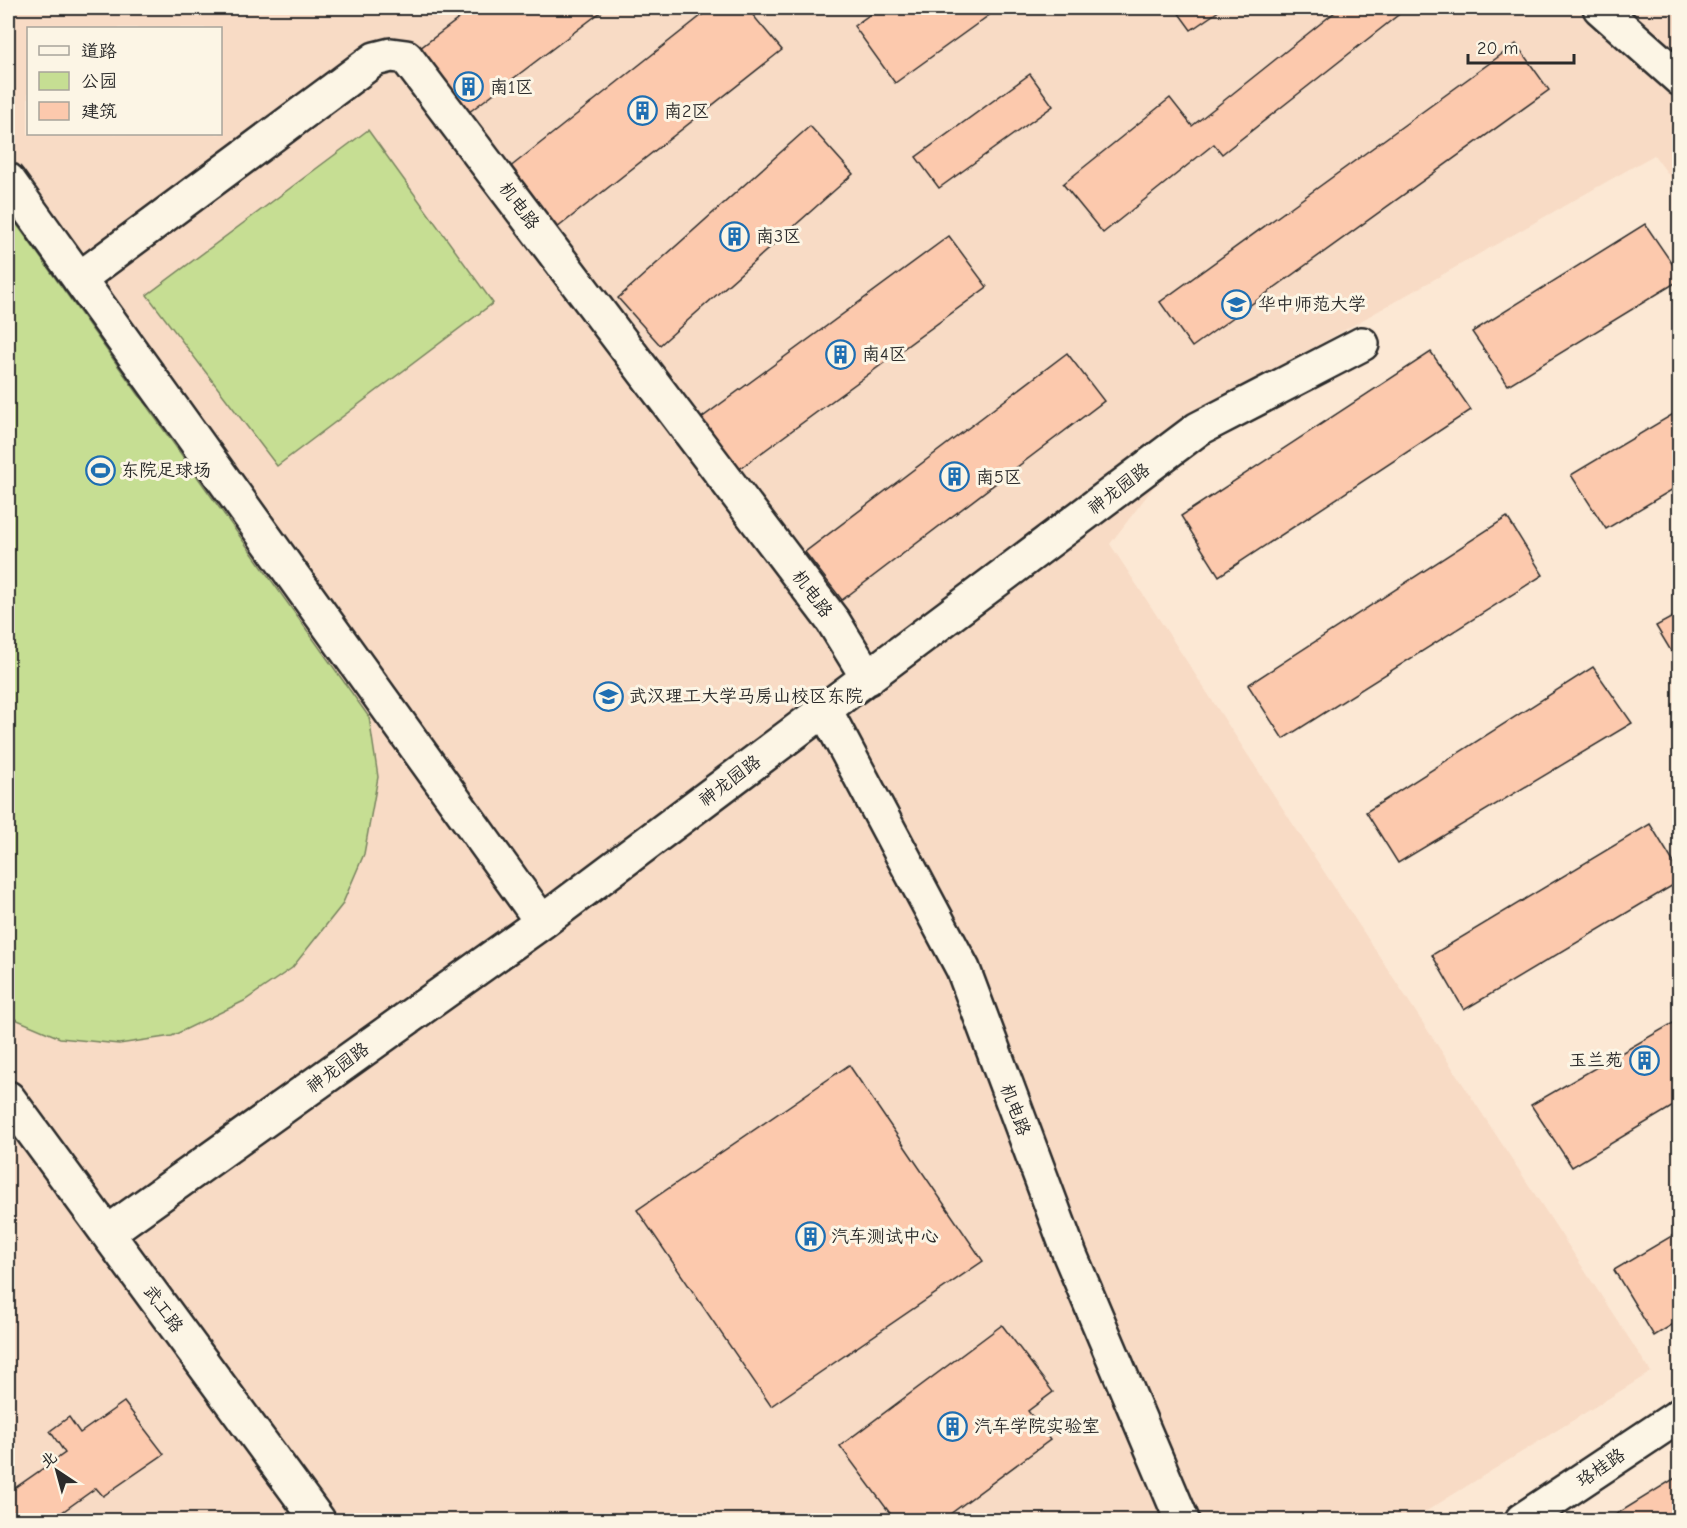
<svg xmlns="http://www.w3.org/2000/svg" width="1687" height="1528" font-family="'Comic Neue','LXGW WenKai TC',sans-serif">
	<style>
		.built { fill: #f8dbc5; fill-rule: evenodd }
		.green { fill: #c6de93; stroke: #78845f; stroke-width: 1.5 }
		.building { fill: #fcc9ad; stroke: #2b2b2b; stroke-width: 1.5 }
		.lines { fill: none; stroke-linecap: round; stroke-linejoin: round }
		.street-casing { stroke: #2b2b2b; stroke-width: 38 }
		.secondary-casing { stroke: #2b2b2b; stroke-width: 38 }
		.street { stroke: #fcf5e5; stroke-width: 33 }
		.secondary { stroke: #fcf5e5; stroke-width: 33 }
		.labels { text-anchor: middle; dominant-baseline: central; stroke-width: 6; stroke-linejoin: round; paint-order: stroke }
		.poi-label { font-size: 18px; fill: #2b2b2b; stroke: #fcf5e5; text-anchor: start }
		.street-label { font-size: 18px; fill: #2b2b2b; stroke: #fcf5e5 }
	</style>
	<rect width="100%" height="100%" fill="#fce8d4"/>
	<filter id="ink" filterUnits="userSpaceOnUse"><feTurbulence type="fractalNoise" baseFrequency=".0167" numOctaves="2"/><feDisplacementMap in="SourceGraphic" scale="12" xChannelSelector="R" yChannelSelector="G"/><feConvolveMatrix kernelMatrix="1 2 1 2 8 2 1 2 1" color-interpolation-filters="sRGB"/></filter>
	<g filter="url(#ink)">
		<!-- built -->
		<path class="built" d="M8 8H1679V189L1654 155 1189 418 1198 429 1110 544 1651 1372 1412 1520H8ZM28 28H220V134H28Z"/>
		<!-- green -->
		<path class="green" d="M368 130 493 303 277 466 147 295Z
			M8 212 369 717 378 777 364 854 342 905 292 968 244 1001 172 1036 119 1044 60 1038 8 1016Z"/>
		<!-- building -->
		<path class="building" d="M473 8H606L460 119 411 55Z
			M711 8H747L782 50 552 232 504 172Z
			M879 8H999L895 83 854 26Z
			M1175 8H1223L1191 30Z
			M1340 8H1407L1222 154 1214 144 1103 233 1063 184 1170 98 1192 126Z
			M1516 44 1549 90 1192 347 1160 302Z
			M1030 74 1053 106 939 188 916 157Z
			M810 126 853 174 660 345 618 298Z
			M1645 224 1680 275V280L1508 385 1472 332Z
			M949 236 987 287 734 473 696 422Z
			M1431 352 1471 410 1219 576 1181 516Z
			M1067 353 1104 401 842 600 805 552Z
			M1680 410V485L1606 529 1571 475Z
			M1507 517 1543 575 1283 739 1248 685Z
			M1680 613V666L1656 626Z
			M1593 667 1632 723 1398 863 1366 812Z
			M1650 824 1680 873V881L1464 1010 1432 955Z
			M1680 1019V1102L1572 1167 1531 1105Z
			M849 1065 983 1261 771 1406 637 1210Z
			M1680 1231V1320L1654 1336 1614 1270Z
			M1002 1325 1053 1392 1028 1411 1050 1440 942 1520H895L840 1446Z
			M124 1402 164 1454 103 1496 96 1488 51 1520H8V1493L65 1453 50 1431 69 1417 80 1433Z
			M1680 1475V1520H1607Z"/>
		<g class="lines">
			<defs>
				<path id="street" d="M1600 8 1680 79
					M8 180 542 922
					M79 279 375 59 391 55 406 57 833 621 868 678
					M825 710 963 969 1070 1255 1182 1520
					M8 1098 318 1520
					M107 1233 542 922 1198 429 1362 344"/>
				<path id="secondary" d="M1522 1520 1680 1415"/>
			</defs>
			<!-- street casing -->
			<use href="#street" class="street-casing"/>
			<!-- secondary casing -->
			<use href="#secondary" class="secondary-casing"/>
			<!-- street -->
			<use href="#street" class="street"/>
			<!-- secondary -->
			<use href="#secondary" class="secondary"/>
		</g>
	</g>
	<!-- icons -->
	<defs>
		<symbol id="building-ring" viewBox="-11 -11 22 22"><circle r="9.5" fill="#fcf5e5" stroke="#1f6fb2" stroke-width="1.5"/><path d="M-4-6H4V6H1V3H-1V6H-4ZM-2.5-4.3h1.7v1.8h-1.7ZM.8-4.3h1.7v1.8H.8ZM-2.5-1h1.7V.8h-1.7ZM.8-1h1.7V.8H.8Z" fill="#1f6fb2"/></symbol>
		<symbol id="university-ring" viewBox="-11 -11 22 22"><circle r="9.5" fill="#fcf5e5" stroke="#1f6fb2" stroke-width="1.5"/><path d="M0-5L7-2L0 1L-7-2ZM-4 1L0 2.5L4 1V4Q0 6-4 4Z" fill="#1f6fb2"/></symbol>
		<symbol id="stadium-ring" viewBox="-11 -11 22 22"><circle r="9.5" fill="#fcf5e5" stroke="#1f6fb2" stroke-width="1.5"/><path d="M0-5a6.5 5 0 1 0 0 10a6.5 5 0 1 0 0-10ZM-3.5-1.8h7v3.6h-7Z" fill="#1f6fb2"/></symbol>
	</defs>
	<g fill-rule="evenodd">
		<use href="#building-ring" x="452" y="70" width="33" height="33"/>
		<use href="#building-ring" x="626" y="94" width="33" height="33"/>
		<use href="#building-ring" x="718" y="220" width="33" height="33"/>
		<use href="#university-ring" x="1220" y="288" width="33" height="33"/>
		<use href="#building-ring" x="824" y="338" width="33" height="33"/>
		<use href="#stadium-ring" x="84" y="454" width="33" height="33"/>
		<use href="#building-ring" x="938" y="460" width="33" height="33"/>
		<use href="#university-ring" x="592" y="680" width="33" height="33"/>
		<use href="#building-ring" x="1628" y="1044" width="33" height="33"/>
		<use href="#building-ring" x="794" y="1220" width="33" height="33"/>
		<use href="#building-ring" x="936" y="1410" width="33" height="33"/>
	</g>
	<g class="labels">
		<!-- poi labels -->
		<g class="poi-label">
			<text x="490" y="87">南1区</text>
			<text x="664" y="111">南2区</text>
			<text x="756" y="236">南3区</text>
			<text x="1258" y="304">华中师范大学</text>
			<text x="862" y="354">南4区</text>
			<text x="121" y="470">东院足球场</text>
			<text x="976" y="477">南5区</text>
			<text x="629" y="696">武汉理工大学马房山校区东院</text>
			<text x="1623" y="1060" text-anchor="end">玉兰苑</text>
			<text x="831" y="1236">汽车测试中心</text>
			<text x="974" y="1426">汽车学院实验室</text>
		</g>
		<!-- street labels -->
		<g class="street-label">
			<text transform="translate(519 206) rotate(53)">机电路</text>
			<text transform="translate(1119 489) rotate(-37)">神龙园路</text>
			<text transform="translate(812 594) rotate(53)">机电路</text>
			<text transform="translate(730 781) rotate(-37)">神龙园路</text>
			<text transform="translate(338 1068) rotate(-36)">神龙园路</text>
			<text transform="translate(1015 1110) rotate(69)">机电路</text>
			<text transform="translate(163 1309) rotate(54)">武工路</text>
			<text transform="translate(1601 1468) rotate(-34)">珞桂路</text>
		</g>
	</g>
	<!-- margin -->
	<rect width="1687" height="1528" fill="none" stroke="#fcf5e5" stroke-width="30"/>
	<rect x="15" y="15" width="1657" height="1498" fill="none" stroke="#2b2b2b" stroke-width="2" filter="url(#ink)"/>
	<!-- legend -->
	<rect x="27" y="27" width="195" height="108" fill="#fcf5e5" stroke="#a8a49b" stroke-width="1.5"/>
	<rect x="39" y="46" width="30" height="9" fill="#fcf5e5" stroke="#a8a49b" stroke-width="1.5"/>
	<text x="81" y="57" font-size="18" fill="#2b2b2b">道路</text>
	<rect x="39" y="72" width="30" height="18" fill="#c6de93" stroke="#a8a49b" stroke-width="1.5"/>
	<text x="81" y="87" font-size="18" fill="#2b2b2b">公园</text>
	<rect x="39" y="102" width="30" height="18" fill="#fcc9ad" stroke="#a8a49b" stroke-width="1.5"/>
	<text x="81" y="117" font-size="18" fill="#2b2b2b">建筑</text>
	<!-- north arrow -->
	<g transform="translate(57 1471) rotate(324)" stroke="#fcf5e5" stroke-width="4.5" paint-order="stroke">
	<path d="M0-4.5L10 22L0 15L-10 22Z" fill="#2b2b2b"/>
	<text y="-9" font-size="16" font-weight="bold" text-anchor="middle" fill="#2b2b2b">北</text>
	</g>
	<!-- scale -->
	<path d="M1468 54v9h106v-9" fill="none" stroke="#2b2b2b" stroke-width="3"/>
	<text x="1477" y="54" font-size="18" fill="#2b2b2b" stroke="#fcf5e5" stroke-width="4.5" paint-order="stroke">20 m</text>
</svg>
